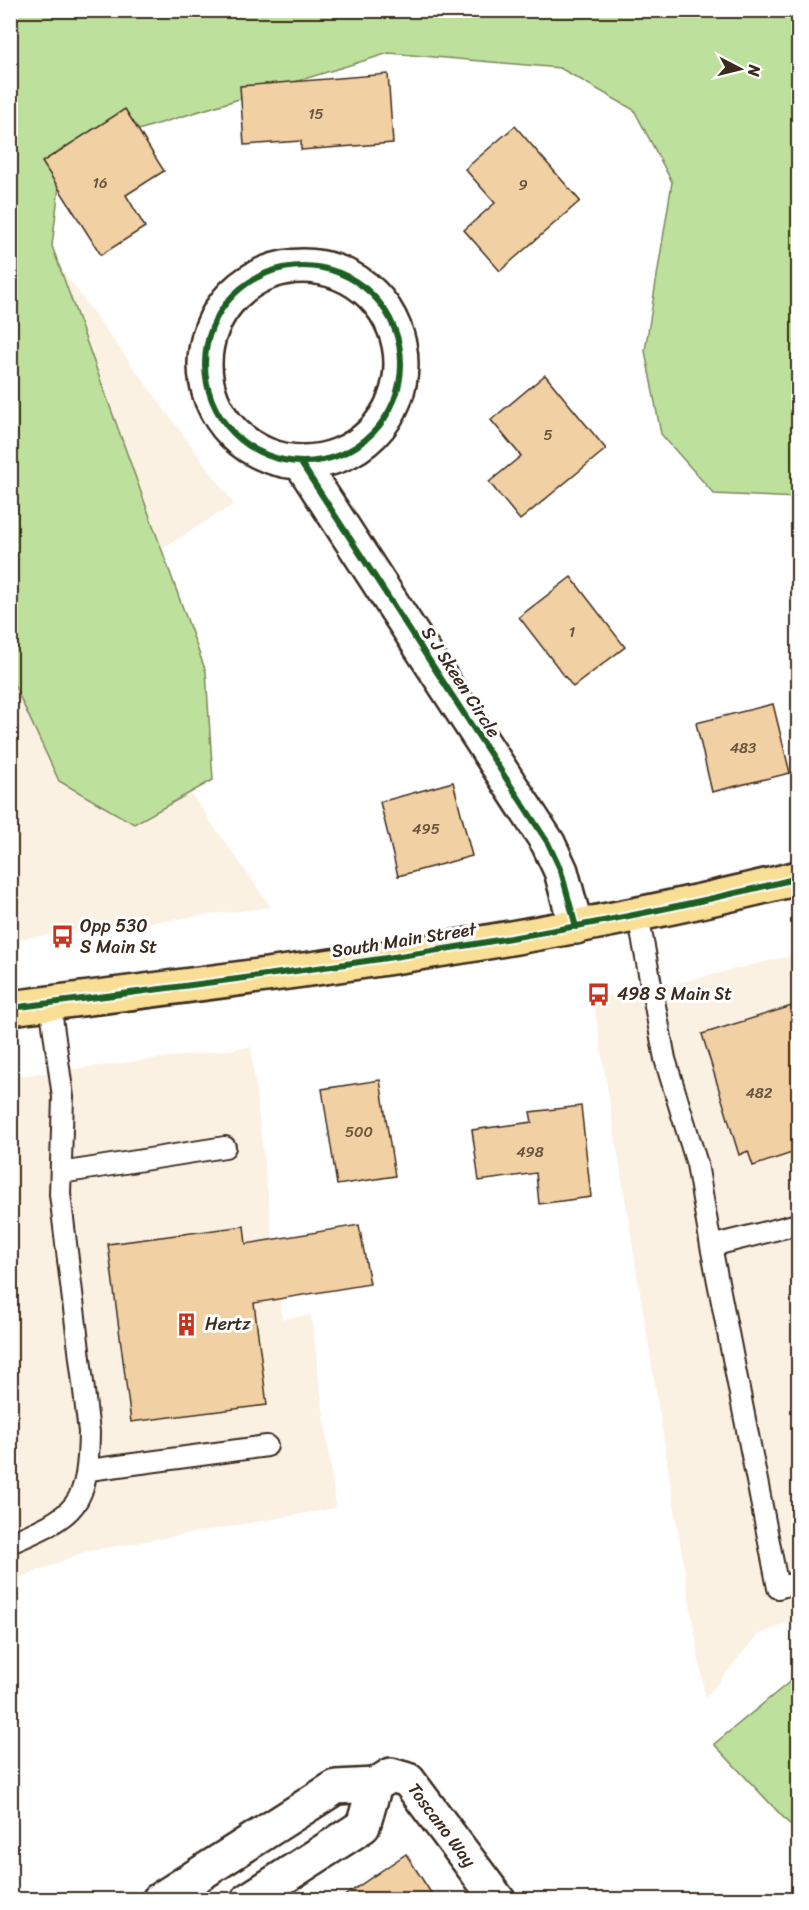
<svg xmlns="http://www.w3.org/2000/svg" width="809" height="1910" font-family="Sriracha,sans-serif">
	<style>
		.built { fill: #fbf1e3 }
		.green { fill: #bde19c; stroke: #7c865d; stroke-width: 1.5 }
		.building { fill: #f1d0a3; stroke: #3b2a1e; stroke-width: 1.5 }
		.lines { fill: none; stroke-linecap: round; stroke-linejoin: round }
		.service-casing { stroke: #3b2a1e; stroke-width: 24 }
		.minor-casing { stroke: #3b2a1e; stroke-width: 38 }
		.primary-casing { stroke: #3b2a1e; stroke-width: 38 }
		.service { stroke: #fff; stroke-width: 20 }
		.minor { stroke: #fff; stroke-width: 33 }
		.primary { stroke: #f9df96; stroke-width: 33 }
		.cycleway-casing { stroke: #fff; stroke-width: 10 }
		.cycleway { stroke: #1b5e20; stroke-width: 6 }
		.labels { text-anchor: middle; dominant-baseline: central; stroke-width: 6; stroke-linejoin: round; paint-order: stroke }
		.number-label { font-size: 15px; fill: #68543f }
		.street-label { font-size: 18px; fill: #3b2a1e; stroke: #fff }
		.poi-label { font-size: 18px; fill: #3b2a1e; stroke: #fff; text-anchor: start }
	</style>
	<rect width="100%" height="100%" fill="#fff"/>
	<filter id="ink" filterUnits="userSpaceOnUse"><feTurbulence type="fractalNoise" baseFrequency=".0167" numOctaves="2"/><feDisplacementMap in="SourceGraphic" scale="12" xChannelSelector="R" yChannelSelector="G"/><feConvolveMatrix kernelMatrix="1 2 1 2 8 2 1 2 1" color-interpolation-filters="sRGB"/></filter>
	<g filter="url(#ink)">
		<!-- built -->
		<path class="built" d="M10 199 234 504 62 611 271 907 11 940Z
			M798 954V1618L758 1635 705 1698 593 999 673 984Z
			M251 1047 282 1319 311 1315 336 1508 84 1552 11 1582 10 1077Z"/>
		<!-- green -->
		<path class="green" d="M10 11H798V498L714 494 661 434 645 351 672 182 634 110 560 68 389 53 63 153 52 246 206 672 213 780 134 824 59 781 11 678Z
			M798 1675V1833L714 1744Z"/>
		<!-- building -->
		<path class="building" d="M388 74 393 143 301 150V141L244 145 240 86Z
			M125 109 164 171 126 195 145 227 101 255 42 162Z
			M515 126 580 201 500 271 464 230 495 203 465 169Z
			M545 375 606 449 520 520 489 482 521 456 491 420Z
			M571 577 625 647 573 687 519 617Z
			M773 704 790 773 712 792 696 723Z
			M453 782 472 856 398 876 380 802Z
			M798 1004V1151L753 1166 748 1151 739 1155 702 1034Z
			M380 1080 395 1176 337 1185 322 1089Z
			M581 1106 591 1197 539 1204 536 1173 479 1181 472 1130 532 1122 530 1112Z
			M359 1225 370 1284 254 1303 267 1405 131 1422 108 1244 244 1226 246 1244Z
			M406 1854 435 1899H340Z"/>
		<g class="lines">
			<defs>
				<path id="service" d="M638 915 665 1059 697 1164 711 1246 798 1224
					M61 1173 225 1147
					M711 1246 778 1588 798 1582
					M89 1470 267 1446
					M10 1543C77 1515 88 1506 89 1432L60 1194 63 1097 50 1003"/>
				<g id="minor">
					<circle cx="303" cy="364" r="98"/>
					<path d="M301 463 548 843 561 871 576 927"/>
					<path id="s1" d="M159 1900 336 1787 375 1785 391 1775 408 1780 498 1900"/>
					<path d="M248 1900 363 1826 375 1785"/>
				</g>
				<path id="primary" d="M10 1008C275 975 540 943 798 878"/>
			</defs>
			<!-- service casing -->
			<use href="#service" class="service-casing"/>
			<!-- minor casing -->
			<use href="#minor" class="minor-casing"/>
			<!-- primary casing -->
			<use href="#primary" class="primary-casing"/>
			<!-- service -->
			<use href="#service" class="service"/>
			<!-- minor -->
			<use href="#minor" class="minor"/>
			<!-- primary -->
			<use href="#primary" class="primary"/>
			<defs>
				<path id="cycleway" d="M205 364a98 98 0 1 1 196 0a98 98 0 1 1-196 0Z
					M301 463 548 843 561 871 576 927
					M10 1008C275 975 540 943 798 878"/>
			</defs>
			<!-- cycleway casing -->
			<use href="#cycleway" class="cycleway-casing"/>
			<!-- cycleway -->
			<use href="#cycleway" class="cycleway"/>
		</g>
	</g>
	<!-- icons -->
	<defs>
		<symbol id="bus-bare" viewBox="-9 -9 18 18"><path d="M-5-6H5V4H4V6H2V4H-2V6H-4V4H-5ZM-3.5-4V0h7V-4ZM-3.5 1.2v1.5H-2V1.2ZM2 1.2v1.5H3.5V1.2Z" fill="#c8321e" stroke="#fff" stroke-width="2.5" paint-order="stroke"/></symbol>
		<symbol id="building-bare" viewBox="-9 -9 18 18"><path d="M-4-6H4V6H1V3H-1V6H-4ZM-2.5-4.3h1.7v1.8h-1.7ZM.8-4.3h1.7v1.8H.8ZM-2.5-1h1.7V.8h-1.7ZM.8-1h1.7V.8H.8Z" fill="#c8321e" stroke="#fff" stroke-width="2.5" paint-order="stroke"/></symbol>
	</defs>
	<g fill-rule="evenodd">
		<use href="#bus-bare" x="46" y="920" width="33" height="33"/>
		<use href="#bus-bare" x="582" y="978" width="33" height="33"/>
		<use href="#building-bare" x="170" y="1308" width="33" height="33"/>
	</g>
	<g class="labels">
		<!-- number labels -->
		<g class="number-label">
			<text x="316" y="114">15</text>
			<text x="100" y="183">16</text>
			<text x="523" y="185">9</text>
			<text x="548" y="435">5</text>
			<text x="572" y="632">1</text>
			<text x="743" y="748">483</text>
			<text x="426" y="829">495</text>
			<text x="759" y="1093">482</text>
			<text x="359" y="1132">500</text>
			<text x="530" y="1152">498</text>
		</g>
		<!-- street labels -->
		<g class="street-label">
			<text transform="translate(461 682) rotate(57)">S J Skeen Circle</text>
			<text transform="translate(404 940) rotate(-9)">South Main Street</text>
			<text stroke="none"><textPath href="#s1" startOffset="342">Toscano Way</textPath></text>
		</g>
		<!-- poi labels -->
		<g class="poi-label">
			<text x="80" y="926">Opp 530<tspan x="80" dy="21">S Main St</tspan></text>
			<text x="617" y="994">498 S Main St</text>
			<text x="205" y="1324">Hertz</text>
		</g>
	</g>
	<!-- margin -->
	<rect width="809" height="1910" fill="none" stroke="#fff" stroke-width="36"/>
	<rect x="18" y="18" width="773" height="1874" fill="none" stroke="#3b2a1e" stroke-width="2" filter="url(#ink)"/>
	<!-- north arrow -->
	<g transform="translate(740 69) rotate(97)" stroke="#ffffff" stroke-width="4.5" paint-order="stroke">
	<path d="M0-4.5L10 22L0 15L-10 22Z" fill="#3b2a1e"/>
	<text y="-9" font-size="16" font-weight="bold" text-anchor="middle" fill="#3b2a1e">N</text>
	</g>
</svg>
